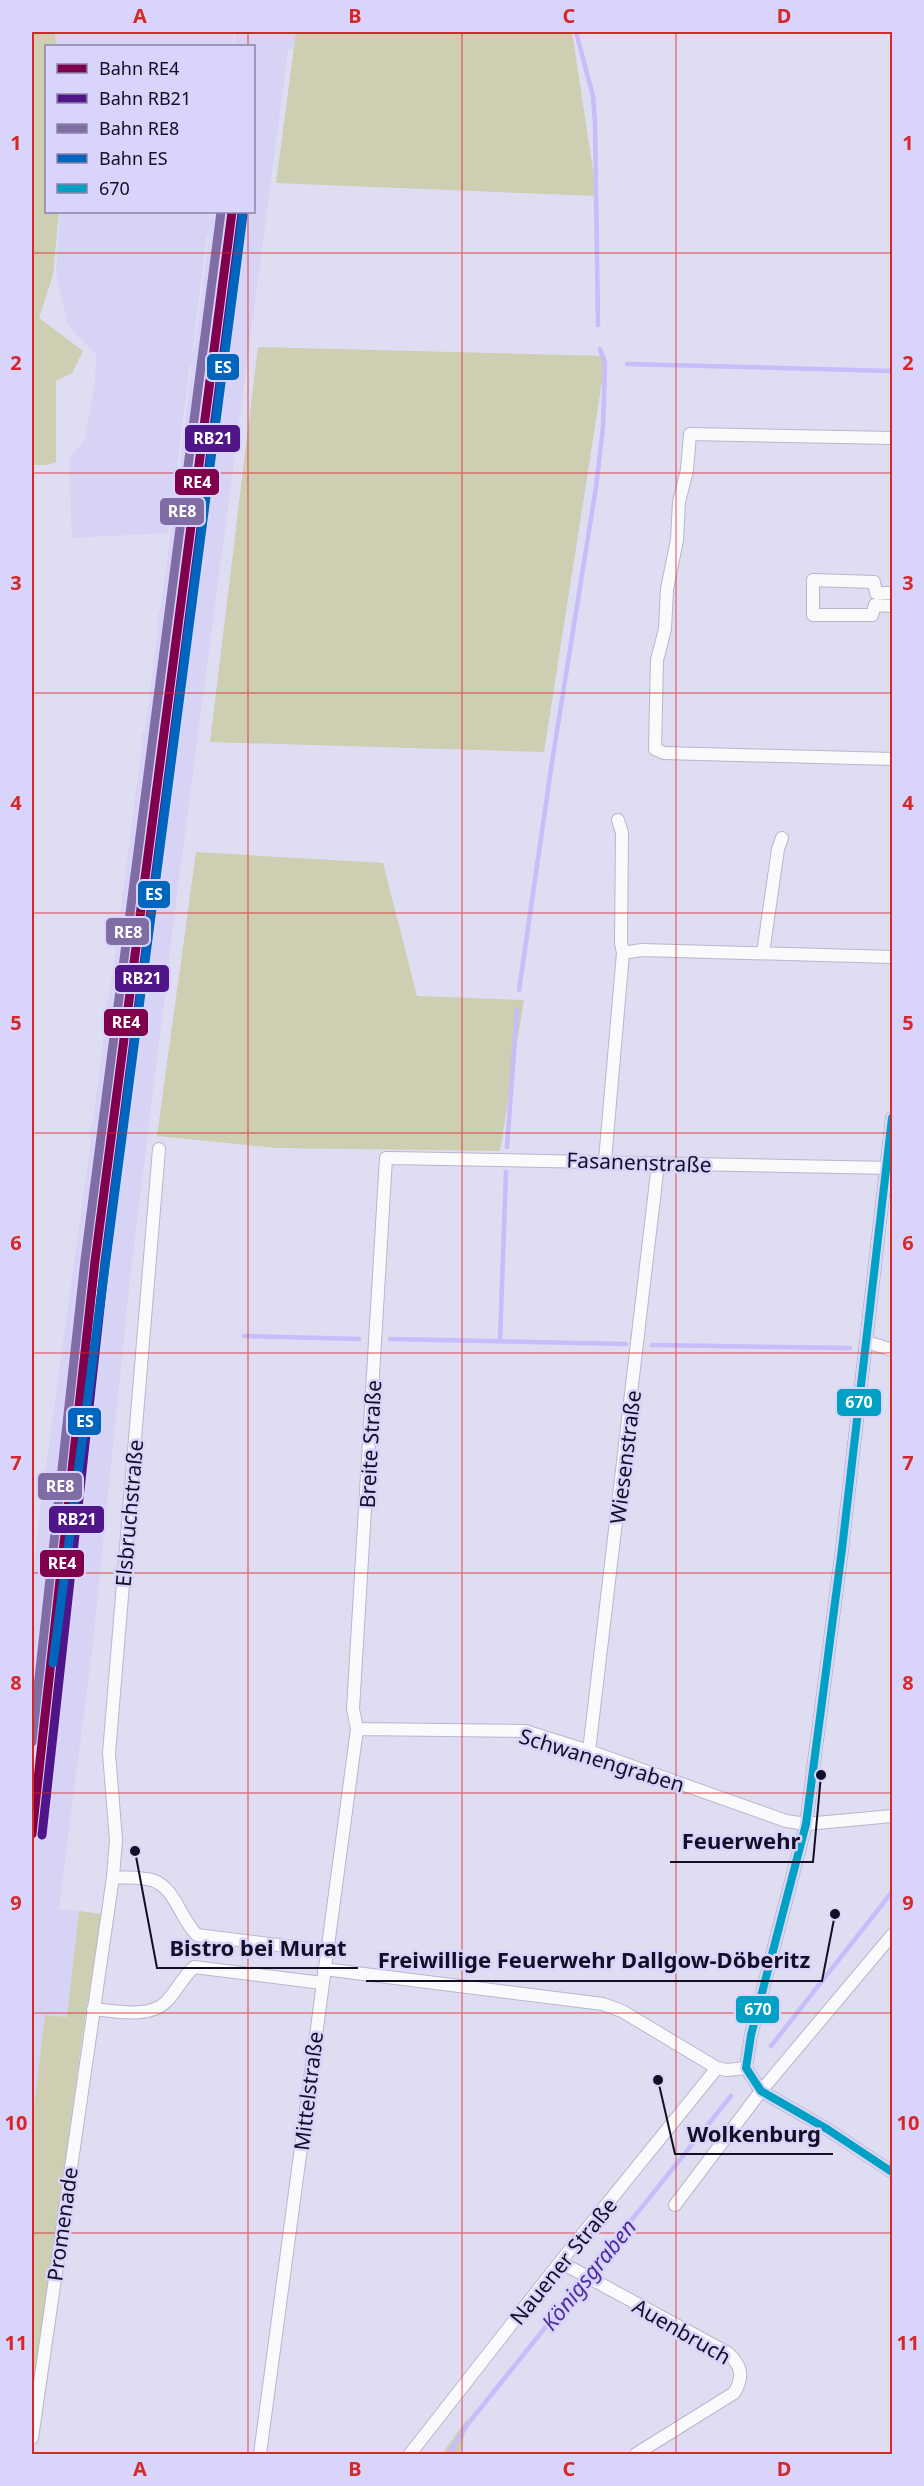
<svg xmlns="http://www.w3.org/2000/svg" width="924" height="2486" font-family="'Noto Sans',sans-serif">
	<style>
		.built { fill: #d7d3f4; fill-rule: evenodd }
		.green { fill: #cdceb2 }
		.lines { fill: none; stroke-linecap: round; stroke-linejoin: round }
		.stream { stroke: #c6bdfa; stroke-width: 4.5 }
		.street-casing { stroke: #b9b6cb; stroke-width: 14 }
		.street { stroke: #fafafd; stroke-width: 12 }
		.bus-1-casing { stroke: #d9d4fb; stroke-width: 12 }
		.bus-1 { stroke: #01a1c6; stroke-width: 8 }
		.rail-1-casing { stroke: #d9d4fb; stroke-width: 14 }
		.rail-2-casing { stroke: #d9d4fb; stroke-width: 14 }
		.rail-3-casing { stroke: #d9d4fb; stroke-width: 14 }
		.rail-4-casing { stroke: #d9d4fb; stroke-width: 14 }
		.rail-1 { stroke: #80004d; stroke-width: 9 }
		.rail-2 { stroke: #501689; stroke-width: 9 }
		.rail-3 { stroke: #816da6; stroke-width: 9 }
		.rail-4 { stroke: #0065bd; stroke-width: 9 }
		.grid { fill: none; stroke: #d62828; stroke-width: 1.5; stroke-opacity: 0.55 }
		.labels { text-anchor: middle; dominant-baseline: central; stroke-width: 5; stroke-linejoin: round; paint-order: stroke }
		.street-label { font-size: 21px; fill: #140f25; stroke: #d9d4fb }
		.water-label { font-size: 22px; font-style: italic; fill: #50309e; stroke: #d9d4fb }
		.leader { fill: none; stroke: #140f25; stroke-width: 2 }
		.callout-dot { fill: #140f25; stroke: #d9d4fb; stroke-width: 2 }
		.callout-label { font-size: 22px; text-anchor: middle; font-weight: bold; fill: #140f25; stroke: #d9d4fb; stroke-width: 5; stroke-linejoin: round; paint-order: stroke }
		.line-badge { stroke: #d9d4fb; stroke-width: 2 }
		.badge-label { font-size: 16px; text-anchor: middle; font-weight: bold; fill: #fff }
		.neatline { fill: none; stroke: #d62828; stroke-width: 2 }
		.grid-label { font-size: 20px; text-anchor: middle; font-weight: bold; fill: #d62828 }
	</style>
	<rect width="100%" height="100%" fill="#dfddf2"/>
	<!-- built -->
	<path class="built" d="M55 32H234L232 46H56Z
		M236 32H296L294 50 288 49 282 97 177 894 129 1288 93 1642 59 1909 79 1911 67 2017 46 2015 32 2124V1588L40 1510 91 1140 89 1134 93 1121 107 1011 106 1006 110 991 142 746V733L145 730 158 627 157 621 161 606 175 499 173 495 168 533 72 538 69 459 85 439 95 382 96 354 68 325 56 274 60 212H210L209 224 213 212H254V46H234ZM207 234 209 239 195 348 192 352ZM190 364 192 368 178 479 175 482Z"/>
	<!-- green -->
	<path class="green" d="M32 32H55L56 46H46V212H59L53 275 39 318 83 351 72 373 56 381V462L47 465H32Z
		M296 32H572L597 196 276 183Z
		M258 347 606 356 544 752 210 742Z
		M196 852 383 863 417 996 524 1000 500 1151 276 1148 157 1136Z
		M79 1911 102 1914 85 2018 32 2401V2124L45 2015 67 2017Z
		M468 2418 460 2454H442Z"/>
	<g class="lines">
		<!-- stream -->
		<path class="stream" d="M576 32 593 96 595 122 598 325
			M627 364 892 371
			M519 990 552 762 596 487 603 427 605 363 600 349
			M507 1147 517 1010
			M244 1336 359 1339
			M390 1339 626 1344
			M500 1341 506 1172
			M652 1345 850 1348
			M771 2046 892 1892
			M449 2454 467 2425 731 2096"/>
		<defs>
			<path id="street" d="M892 438 690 434 687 470 679 502 677 540 667 589 665 629 657 660 655 749 664 753 892 759
				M892 593H876L874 582 813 580V615H872L875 605 892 606
				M623 953 642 950 892 957
				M763 953 778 849 782 838
				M892 1118 842 1549 806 1824 751 2035 746 2068 761 2091 827 2129 892 2172
				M605 1160 623 953 621 943 622 833 618 820
				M867 1342 892 1350
				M357 1729 525 1731 589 1751 786 1821 806 1824 892 1816
				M589 1751 658 1164
				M113 1877C125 1878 140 1877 152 1880 176 1888 180 1919 197 1935L327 1951
				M324 1969 603 2004 622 2011 717 2068 727 2070 746 2068
				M93 2009C115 2011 150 2019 167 2001 177 1990 183 1977 194 1967L322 1983
				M675 2205 761 2091 892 1935
				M560 2262 728 2353C742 2366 744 2377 734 2393L636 2454
				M32 2438 113 1877 116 1840 109 1753 159 1149
				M260 2454 357 1729 353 1709 386 1158C555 1160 724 1165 892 1168
				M410 2454 560 2262 717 2068"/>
		</defs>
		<!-- street casing -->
		<use href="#street" class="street-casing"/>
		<!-- street -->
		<use href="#street" class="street"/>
		<defs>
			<path id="bus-1" d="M892 1118 842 1549 806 1824 751 2035 746 2068 761 2091 827 2129 892 2172"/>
		</defs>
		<!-- bus-1 casing -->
		<use href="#bus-1" class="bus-1-casing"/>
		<!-- bus-1 -->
		<use href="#bus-1" class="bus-1"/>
		<defs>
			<path id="rail-1" d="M32 1834 95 1261 232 212"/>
			<path id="rail-2" d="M42 1835 105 1262 242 213"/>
			<path id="rail-3" d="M32 1742 85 1260 221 212"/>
			<path id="rail-4" d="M53 1663 243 215"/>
		</defs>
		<!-- rail-1 casing -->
		<use href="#rail-1" class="rail-1-casing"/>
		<!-- rail-2 casing -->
		<use href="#rail-2" class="rail-2-casing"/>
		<!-- rail-3 casing -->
		<use href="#rail-3" class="rail-3-casing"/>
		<!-- rail-4 casing -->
		<use href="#rail-4" class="rail-4-casing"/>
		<!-- rail-1 -->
		<use href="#rail-1" class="rail-1"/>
		<!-- rail-2 -->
		<use href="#rail-2" class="rail-2"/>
		<!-- rail-3 -->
		<use href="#rail-3" class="rail-3"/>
		<!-- rail-4 -->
		<use href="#rail-4" class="rail-4"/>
	</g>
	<!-- grid -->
	<path class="grid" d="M248 32V46M462 32V2454M676 32V2454M248 212V2454M32 253H892M32 473H892M32 693H892M32 913H892M32 1133H892M32 1353H892M32 1573H892M32 1793H892M32 2013H892M32 2233H892"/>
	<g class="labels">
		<!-- street labels -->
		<g class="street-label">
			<text transform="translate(639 1162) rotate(2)">Fasanenstraße</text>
			<text transform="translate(370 1444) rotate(-87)">Breite Straße</text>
			<text transform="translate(625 1457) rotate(-83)">Wiesenstraße</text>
			<text transform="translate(129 1513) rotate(-85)">Elsbruchstraße</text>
			<text transform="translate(602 1760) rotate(17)">Schwanengraben</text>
			<text transform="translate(308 2091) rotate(-83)">Mittelstraße</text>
			<text transform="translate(62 2224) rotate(-82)">Promenade</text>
			<text transform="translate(563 2261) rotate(-51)">Nauener Straße</text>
			<text transform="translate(682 2331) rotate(30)">Auenbruch</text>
		</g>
		<!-- water labels -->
		<g class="water-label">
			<text transform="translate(588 2274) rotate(-51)">Königsgraben</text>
		</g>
	</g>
	<!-- callouts -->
	<path class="leader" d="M821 1775L813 1862H670M135 1851L157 1968H358M835 1914L822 1981H366M658 2080L675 2154H833"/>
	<g class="callout-dot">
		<circle cx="821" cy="1775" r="6"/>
		<circle cx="135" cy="1851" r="6"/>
		<circle cx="835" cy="1914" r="6"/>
		<circle cx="658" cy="2080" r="6"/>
	</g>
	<g class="callout-label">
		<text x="741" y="1849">Feuerwehr</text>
		<text x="258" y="1956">Bistro bei Murat</text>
		<text x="594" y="1968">Freiwillige Feuerwehr Dallgow-Döberitz</text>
		<text x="754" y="2142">Wolkenburg</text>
	</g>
	<g class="line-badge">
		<rect x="206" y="353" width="34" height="28" rx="6" fill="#0065bd"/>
		<rect x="184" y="424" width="57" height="29" rx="6" fill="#501689"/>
		<rect x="174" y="468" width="46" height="28" rx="6" fill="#80004d"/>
		<rect x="159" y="497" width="46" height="29" rx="6" fill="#816da6"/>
		<rect x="137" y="880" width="34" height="29" rx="6" fill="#0065bd"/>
		<rect x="105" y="917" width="45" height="29" rx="6" fill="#816da6"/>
		<rect x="114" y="964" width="56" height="29" rx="6" fill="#501689"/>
		<rect x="103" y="1008" width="46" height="29" rx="6" fill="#80004d"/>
		<rect x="836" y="1388" width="46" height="29" rx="6" fill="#01a1c6"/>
		<rect x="67" y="1407" width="35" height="29" rx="6" fill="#0065bd"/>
		<rect x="37" y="1472" width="46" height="29" rx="6" fill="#816da6"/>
		<rect x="48" y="1505" width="57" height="29" rx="6" fill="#501689"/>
		<rect x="39" y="1549" width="46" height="29" rx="6" fill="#80004d"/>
		<rect x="735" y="1995" width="45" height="29" rx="6" fill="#01a1c6"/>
	</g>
	<g class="badge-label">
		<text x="223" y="373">ES</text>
		<text x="213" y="444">RB21</text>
		<text x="197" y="488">RE4</text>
		<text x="182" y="517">RE8</text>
		<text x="154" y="900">ES</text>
		<text x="128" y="938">RE8</text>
		<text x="142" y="984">RB21</text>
		<text x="126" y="1028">RE4</text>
		<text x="859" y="1408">670</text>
		<text x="85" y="1427">ES</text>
		<text x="60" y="1492">RE8</text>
		<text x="77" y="1525">RB21</text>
		<text x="62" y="1569">RE4</text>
		<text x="758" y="2015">670</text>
	</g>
	<!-- border -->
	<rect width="924" height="2486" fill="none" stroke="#d9d4fb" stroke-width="66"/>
	<!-- legend -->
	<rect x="45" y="45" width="210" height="168" fill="#d9d4fb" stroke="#8a85a5" stroke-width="1.5"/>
	<rect x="57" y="64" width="30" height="9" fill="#80004d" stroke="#8a85a5" stroke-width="1.5"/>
	<text x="99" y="75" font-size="18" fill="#140f25">Bahn RE4</text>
	<rect x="57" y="94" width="30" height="9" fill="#501689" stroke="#8a85a5" stroke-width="1.5"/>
	<text x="99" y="105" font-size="18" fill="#140f25">Bahn RB21</text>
	<rect x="57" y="124" width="30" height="9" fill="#816da6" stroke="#8a85a5" stroke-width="1.5"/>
	<text x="99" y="135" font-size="18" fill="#140f25">Bahn RE8</text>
	<rect x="57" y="154" width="30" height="9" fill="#0065bd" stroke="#8a85a5" stroke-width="1.5"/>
	<text x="99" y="165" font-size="18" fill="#140f25">Bahn ES</text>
	<rect x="57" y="184" width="30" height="9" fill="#01a1c6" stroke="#8a85a5" stroke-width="1.5"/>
	<text x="99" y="195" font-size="18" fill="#140f25">670</text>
	<rect x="33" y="33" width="858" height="2420" class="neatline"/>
	<g class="grid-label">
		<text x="140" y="23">A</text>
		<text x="355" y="23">B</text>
		<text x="569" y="23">C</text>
		<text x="784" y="23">D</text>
		<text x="16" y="150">1</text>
		<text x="908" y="150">1</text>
		<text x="16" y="370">2</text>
		<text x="908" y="370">2</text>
		<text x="16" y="590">3</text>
		<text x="908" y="590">3</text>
		<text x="16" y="810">4</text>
		<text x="908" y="810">4</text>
		<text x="16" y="1030">5</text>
		<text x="908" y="1030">5</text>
		<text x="16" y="1250">6</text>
		<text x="908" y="1250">6</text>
		<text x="16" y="1470">7</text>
		<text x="908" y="1470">7</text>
		<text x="16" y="1690">8</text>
		<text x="908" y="1690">8</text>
		<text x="16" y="1910">9</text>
		<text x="908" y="1910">9</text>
		<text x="16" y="2130">10</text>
		<text x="908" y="2130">10</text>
		<text x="16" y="2350">11</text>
		<text x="908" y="2350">11</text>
		<text x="140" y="2476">A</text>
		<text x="355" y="2476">B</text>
		<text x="569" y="2476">C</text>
		<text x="784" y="2476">D</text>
	</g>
</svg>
